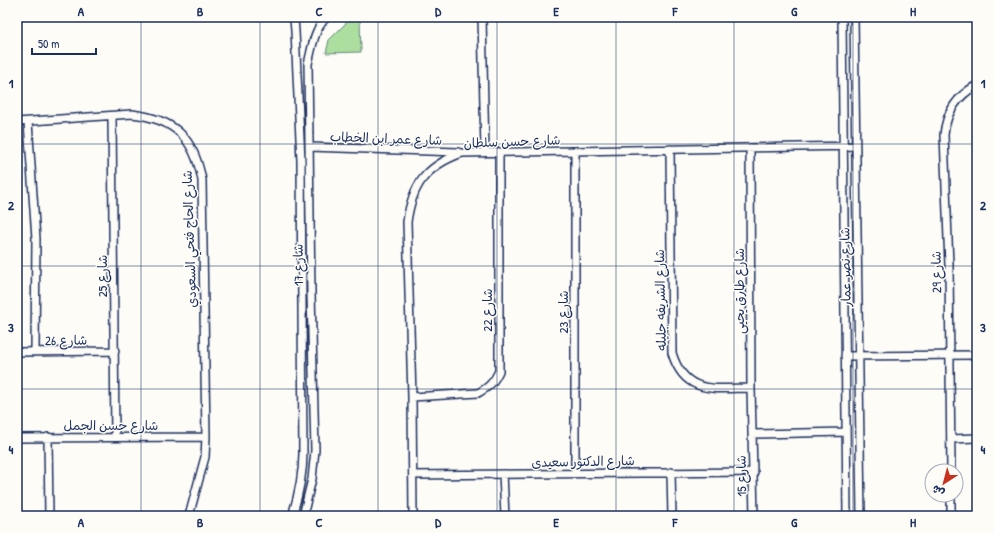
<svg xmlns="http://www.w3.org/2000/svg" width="994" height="533" font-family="'Patrick Hand','Playpen Sans Arabic',sans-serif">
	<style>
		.green { fill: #acdea0; stroke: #64867f }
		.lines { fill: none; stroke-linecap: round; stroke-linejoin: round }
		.minor-casing { stroke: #1b2f5e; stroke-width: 10 }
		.minor { stroke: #fdfcf7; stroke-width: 7 }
		.grid { fill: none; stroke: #1b2f5e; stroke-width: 1; stroke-opacity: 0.55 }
		.labels { text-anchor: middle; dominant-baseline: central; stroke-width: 3; stroke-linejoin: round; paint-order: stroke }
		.street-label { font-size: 13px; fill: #1b2f5e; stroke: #fdfcf7 }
		.neatline { fill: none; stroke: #1b2f5e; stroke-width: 1.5 }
		.grid-label { font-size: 13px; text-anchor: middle; font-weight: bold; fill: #1b2f5e }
	</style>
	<rect width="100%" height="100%" fill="#fdfcf7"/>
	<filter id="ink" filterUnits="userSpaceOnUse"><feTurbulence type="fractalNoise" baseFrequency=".025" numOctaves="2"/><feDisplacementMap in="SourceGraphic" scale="8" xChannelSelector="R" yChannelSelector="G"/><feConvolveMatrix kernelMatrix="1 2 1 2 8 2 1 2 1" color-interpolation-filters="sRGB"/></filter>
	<g filter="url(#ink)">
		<!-- green -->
		<path class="green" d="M360 19 361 52 326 53 329 40 347 22Z"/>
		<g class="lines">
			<defs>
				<path id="minor" d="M292 17 294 19 295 31 301 161 303 453C303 476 299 494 292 516
					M482 17 485 152
					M842 17 847 516
					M854 17 861 516
					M112 116 115 437
					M17 122 132 114C175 119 194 138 202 180L206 437 205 457 189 516
					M28 122 36 239 35 352
					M309 147 458 152
					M750 148 751 388 754 516
					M670 149 672 353C685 396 715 388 751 388
					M17 352 115 351
					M845 356 977 355
					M412 397 478 393C489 387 494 382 499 371V152
					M752 434 845 432
					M48 437 49 516
					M17 438 206 437
					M951 439 977 438
					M951 471 949 265 944 135C946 113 957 96 977 85
					M671 472 672 516
					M575 473V151
					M503 474 505 516
					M413 475 754 472
					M951 495V516
					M303 516 312 479 315 450 311 293 308 64C312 48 314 28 327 17
					M413 516 412 397 407 222C412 185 426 166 462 153L855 146"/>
			</defs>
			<!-- minor casing -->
			<use href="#minor" class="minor-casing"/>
			<!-- minor -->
			<use href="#minor" class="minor"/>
		</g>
	</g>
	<!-- grid -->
	<path class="grid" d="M141 17V516M260 17V516M378 17V516M497 17V516M616 17V516M734 17V516M853 17V516M17 144H977M17 266H977M17 389H977"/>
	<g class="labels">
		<!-- street labels -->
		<g class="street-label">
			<text transform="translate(386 138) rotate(2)">شارع عمر ابن الخطاب</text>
			<text transform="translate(512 141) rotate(-2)">شارع حسن سلطان</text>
			<text transform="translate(189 239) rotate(-92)">شارع الحاج فتحي السعودي</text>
			<text transform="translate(298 265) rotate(-91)">شارع 17</text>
			<text transform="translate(845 267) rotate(-91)">شارع نصر عمار</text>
			<text transform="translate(936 272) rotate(-91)">شارع 29</text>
			<text transform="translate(102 276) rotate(-90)">شارع 25</text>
			<text transform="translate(739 291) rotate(-90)">شارع طارق يحيى</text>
			<text transform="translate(660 300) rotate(-91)">شارع الشريفه جليله</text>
			<text transform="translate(487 310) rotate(-90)">شارع 22</text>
			<text transform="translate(563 312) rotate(-90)">شارع 23</text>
			<text transform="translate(66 340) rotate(-1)">شارع 26</text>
			<text x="111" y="425">شارع حسن الجمل</text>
			<text transform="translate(583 461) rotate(-1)">شارع الدكتور سعيدى</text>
			<text transform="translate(741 476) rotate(-91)">شارع 15</text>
		</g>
	</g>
	<!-- margin -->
	<rect width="994" height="533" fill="none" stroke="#fdfcf7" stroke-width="44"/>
	<!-- north arrow -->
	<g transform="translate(944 483) rotate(216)"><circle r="19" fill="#fdfcf7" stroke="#a3aaba"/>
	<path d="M0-3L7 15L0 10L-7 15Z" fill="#c8321e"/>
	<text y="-6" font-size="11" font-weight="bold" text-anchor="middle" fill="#1b2f5e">ش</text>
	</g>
	<!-- scale -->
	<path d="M32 48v6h64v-6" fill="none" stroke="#1b2f5e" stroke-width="2"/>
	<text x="38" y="48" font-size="12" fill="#1b2f5e" stroke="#fdfcf7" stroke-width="3" paint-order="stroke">50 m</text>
	<rect x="22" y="22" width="950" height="489" class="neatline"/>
	<g class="grid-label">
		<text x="81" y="16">A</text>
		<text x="200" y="16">B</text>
		<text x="319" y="16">C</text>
		<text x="438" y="16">D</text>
		<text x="556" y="16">E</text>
		<text x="675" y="16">F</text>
		<text x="794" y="16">G</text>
		<text x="913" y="16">H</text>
		<text x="11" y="88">1</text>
		<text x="983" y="88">1</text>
		<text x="11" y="210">2</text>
		<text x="983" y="210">2</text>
		<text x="11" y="332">3</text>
		<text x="983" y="332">3</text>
		<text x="11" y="454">4</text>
		<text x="983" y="454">4</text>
		<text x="81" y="527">A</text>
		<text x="200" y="527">B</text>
		<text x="319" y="527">C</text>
		<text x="438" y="527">D</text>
		<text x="556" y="527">E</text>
		<text x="675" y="527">F</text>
		<text x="794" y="527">G</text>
		<text x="913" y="527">H</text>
	</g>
</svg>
